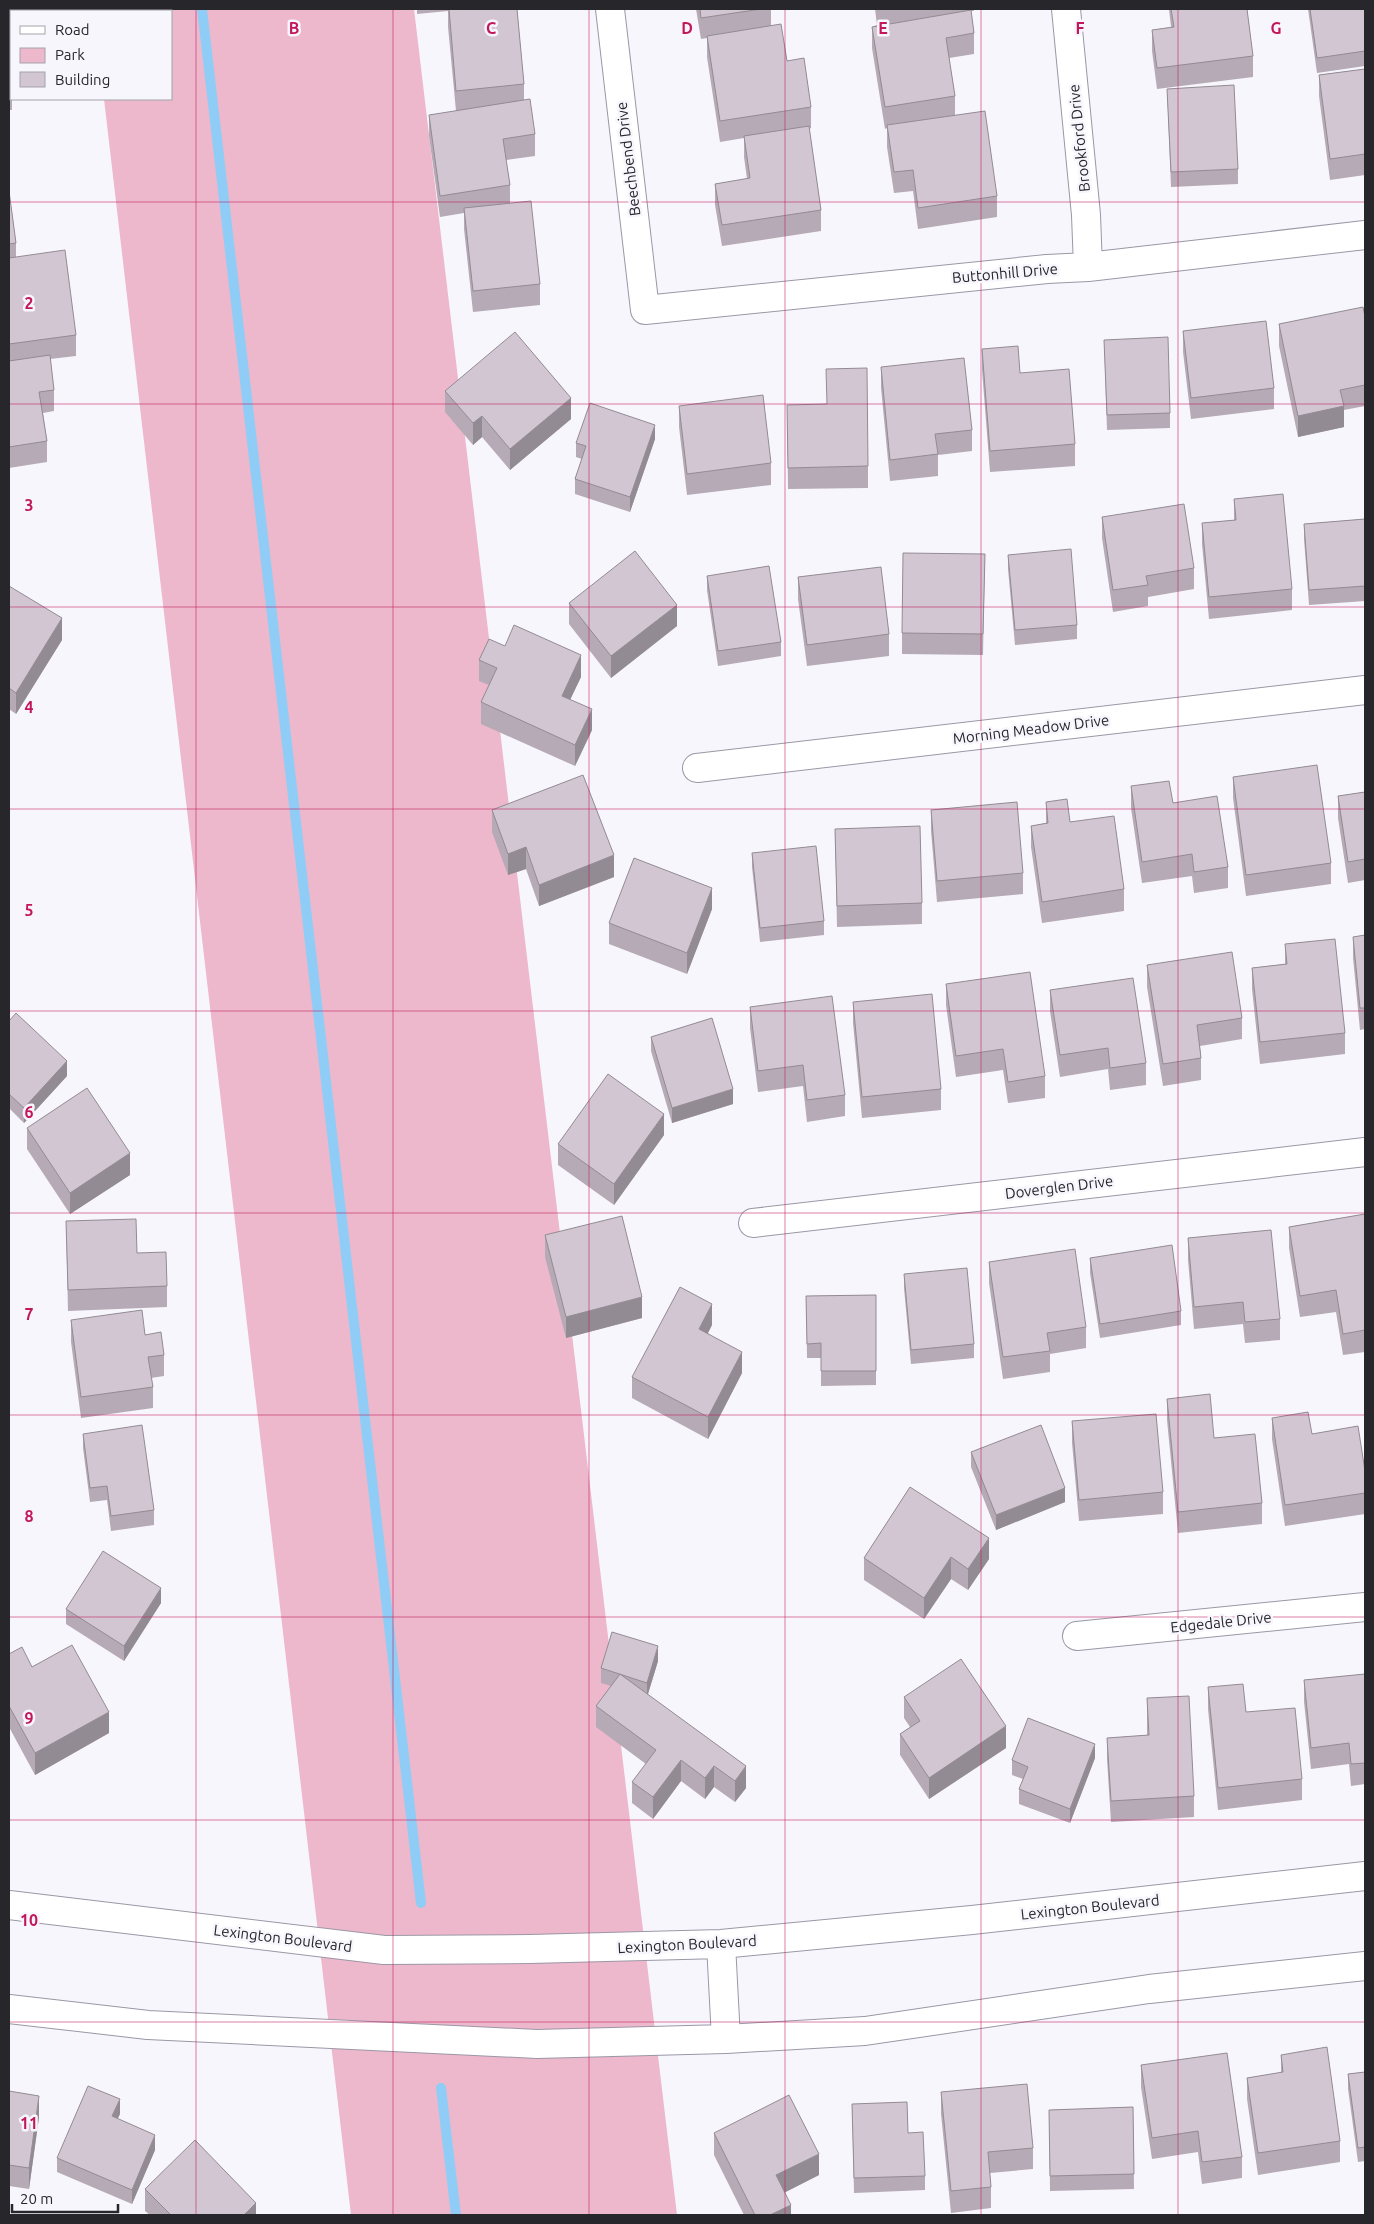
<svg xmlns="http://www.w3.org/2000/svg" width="1374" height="2224" font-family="Ubuntu,sans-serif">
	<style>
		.green { fill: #edb8cb }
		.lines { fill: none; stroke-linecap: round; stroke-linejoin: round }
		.stream { stroke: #8fcdf6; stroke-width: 10 }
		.minor-casing { stroke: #9b97a6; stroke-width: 30 }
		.minor { stroke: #fff; stroke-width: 28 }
		.wall { fill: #b5aab5 }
		.shaded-wall { fill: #938b93 }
		.building { fill: #d2c6d2; stroke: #938b93 }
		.grid { fill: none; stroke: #c2185b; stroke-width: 1; stroke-opacity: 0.55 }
		.labels { text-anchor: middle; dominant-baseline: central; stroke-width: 5; stroke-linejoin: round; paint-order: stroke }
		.street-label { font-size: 15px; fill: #27262b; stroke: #f8f6fd }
		.grid-label { font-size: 16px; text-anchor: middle; font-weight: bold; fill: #c2185b; stroke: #f8f6fd; stroke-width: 5; stroke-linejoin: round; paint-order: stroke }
	</style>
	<rect width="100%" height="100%" fill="#f8f6fd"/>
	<!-- green -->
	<path class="green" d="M93 9H414L677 2215H351L104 99H171V11H93Z"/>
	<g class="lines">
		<!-- stream -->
		<path class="stream" d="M202 9 421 1903
			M441 2088 456 2215"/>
		<defs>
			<path id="minor" d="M610 9 645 310 1047 269 1088 267 1365 235
				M1066 9 1086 215 1088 267
				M697 768 1365 690
				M753 1223 1365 1152
				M1077 1636 1365 1607
				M9 1905 384 1950 530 1949 721 1944 972 1920 1365 1876
				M721 1944 726 2039
				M9 2009 148 2025 537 2044 726 2039 865 2031 1149 1989 1365 1966"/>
		</defs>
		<!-- minor casing -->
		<use href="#minor" class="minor-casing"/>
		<!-- minor -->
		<use href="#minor" class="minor"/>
	</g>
	<!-- wall -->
	<path class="wall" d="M417 9H517L524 84V100L535 134V156L506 160 510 185V203L540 284V305L473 312 464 229V213L440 217 429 136V115L456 111 448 27V11L417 14Z
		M696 9H771V26L787 61 811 107V128L809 129 821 210V231L722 246 715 205V184L747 179 744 157V138L720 142 707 57V38L701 39Z
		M875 9H974V11H971L974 33V54L949 58 955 96V116L997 196V217L918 229 913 191 894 193 887 147V128L885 129 872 48V27L877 25Z
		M1169 9H1247L1253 56V77L1157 89 1152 51V30L1171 27Z
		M1308 9H1365V66L1317 73Z
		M1365 69V175L1330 180 1319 96V75Z
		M9 72H11V99H12V110H9Z
		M1167 89 1238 169V184L1171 187Z
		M9 191 16 243V257L76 335V356L50 359 54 390V411L43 413 47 441V462L9 468Z
		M1365 317V406L1344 410V427L1298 437 1279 346V324Z
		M1183 331 1274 388V409L1191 419 1183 352Z
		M1104 340 1170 413V428L1107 430Z
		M982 349 1020 373 1075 444V466L990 472 982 370Z
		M881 367 972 430V451L938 455V476L890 481 881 388Z
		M445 391 571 419 510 470 482 437 473 445 445 412Z
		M787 405 868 466V488L788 489Z
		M679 406 771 463V485L687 495 679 427Z
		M655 439 630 512 575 494V479L582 459 576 457V443Z
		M1234 499 1292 589V610L1209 619 1202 544V523L1234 520Z
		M1102 517 1194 568V589L1148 597V606L1113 612 1102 538Z
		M1365 519V601L1309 605 1304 539V524Z
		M985 554 983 655 902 654V633Z
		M1008 555 1077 625V639L1015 645 1008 569Z
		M707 576 781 642V656L718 666 707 590Z
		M798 577 889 634V656L807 666 798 599Z
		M9 586 62 640 16 714 9 709Z
		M569 603 677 626 611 678 569 624Z
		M505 646 581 677 570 699 592 730 575 766 481 724V702L489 685 479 681V660Z
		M1233 777 1331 863V884L1246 896 1233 798Z
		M1131 786 1173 803 1228 867V888L1194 893 1192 876 1142 883 1131 808Z
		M1365 792V880L1348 883 1338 818V796Z
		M1046 802 1124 889V911L1042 923 1031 847V826L1046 823Z
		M492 810 614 877 539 906 526 869 508 875 492 832Z
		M931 810 1023 873V894L937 902 931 831Z
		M835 829 922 903V924L837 927Z
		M752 853 824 921V935L760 942 752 867Z
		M712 909 687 974 609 944V923Z
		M1365 935V1029L1360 1030 1353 958V937Z
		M1285 944 1345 1033V1054L1260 1064 1252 989V968L1285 964Z
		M1147 965 1242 1018V1039L1200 1046 1201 1058V1080L1163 1086 1147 987Z
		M946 984 1045 1076V1098L1008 1103 1003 1070 956 1077 946 1005Z
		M1050 990 1146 1063V1085L1110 1090 1108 1069 1060 1077 1050 1011Z
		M853 1002 941 1089V1110L862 1118 853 1023Z
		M750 1007 845 1095V1116L807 1122 803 1086 758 1092 750 1028Z
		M9 1021 67 1076 24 1123 9 1108Z
		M651 1037 733 1104 672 1123 651 1051Z
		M27 1128 130 1175 70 1214 27 1149Z
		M664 1135 614 1205 558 1165V1144Z
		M1365 1214V1352L1343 1355 1336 1312 1300 1317 1289 1248V1227Z
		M66 1221 137 1253 167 1286V1307L68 1311Z
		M545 1235 642 1318 566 1338 545 1257Z
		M1188 1238 1280 1319V1340L1245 1343 1243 1324 1194 1329 1188 1260Z
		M1090 1258 1181 1311V1325L1100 1338 1090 1273Z
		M989 1262 1086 1327V1348L1050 1354V1372L1003 1379 989 1283Z
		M904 1274 974 1344V1358L911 1364 904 1288Z
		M876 1295V1385L821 1386V1358H807L806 1296Z
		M71 1320 145 1335 164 1355V1376L151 1378 153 1387V1408L81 1418 71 1342Z
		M712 1325 708 1333 742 1373 708 1439 632 1398V1377Z
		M1167 1399 1214 1438 1262 1503V1524L1178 1533 1167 1420Z
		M1272 1418 1312 1434 1365 1471V1514L1285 1526 1272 1439Z
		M1072 1421 1163 1492V1514L1079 1521 1072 1443Z
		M83 1434 154 1510V1525L111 1531 107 1500 90 1502 83 1448Z
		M971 1452 1065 1502 996 1530 971 1467Z
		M910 1487 989 1559 968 1590 951 1579 924 1619 864 1580V1558Z
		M161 1603 124 1661 66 1624V1609Z
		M9 1654 32 1667 109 1733 35 1775 9 1727Z
		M658 1661 648 1694 746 1788 735 1802 714 1787 705 1799 681 1781 653 1819 632 1803V1782L646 1764 596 1727V1706L611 1686 601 1683V1668Z
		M1365 1674V1784L1351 1786 1349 1764 1311 1769 1304 1702V1680Z
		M1208 1687 1246 1712 1302 1779V1800L1218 1810 1208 1709Z
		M904 1697 1006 1748 929 1799 900 1755V1734L910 1727 904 1718Z
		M1147 1698 1194 1796V1817L1111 1822 1107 1759V1738L1147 1735Z
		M1095 1758 1070 1823 1019 1804V1789L1023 1779 1012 1775V1760Z
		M1281 2055 1340 2141V2162L1258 2175 1247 2099V2078L1281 2073Z
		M1141 2065 1242 2157V2178L1202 2184 1198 2152 1152 2159 1141 2087Z
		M1365 2072V2161L1358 2162 1348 2089V2074Z
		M9 2091 39 2117 29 2189 9 2186Z
		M941 2092 1033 2148V2169L990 2173 991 2187V2208L951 2213 941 2114Z
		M852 2104 908 2133 925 2176V2190L854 2193Z
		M1133 2107 1134 2189 1050 2191 1049 2110Z
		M120 2114 117 2119 155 2150 132 2204 57 2172V2158Z
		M714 2133 819 2175 785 2192 791 2215H744L714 2155Z
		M145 2189 256 2215H150L145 2211Z"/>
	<!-- shaded-wall -->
	<path class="shaded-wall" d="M571 398V419L510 470V449Z
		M1344 406V427L1298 437V416Z
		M482 416V437L473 445V423Z
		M655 425V439L630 512V497Z
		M677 605V626L611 678V656Z
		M62 618V640L16 714V693Z
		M581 655V677L562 717V696Z
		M592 709V730L575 766V745Z
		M526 847V869L508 875V854Z
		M614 855V877L539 906V885Z
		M712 888V909L687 974V953Z
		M67 1061V1076L24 1123V1108Z
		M733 1089V1104L672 1123V1108Z
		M664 1114V1135L614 1205V1184Z
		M130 1153V1175L70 1214V1193Z
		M642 1297V1318L566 1338V1317Z
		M712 1304V1325L699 1350V1329Z
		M742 1352V1373L708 1439V1417Z
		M1065 1488V1502L996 1530V1515Z
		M989 1538V1559L968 1590V1569Z
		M951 1557V1579L924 1619V1598Z
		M161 1588V1603L124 1661V1646Z
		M658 1646V1661L647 1697V1683Z
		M109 1712V1733L35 1775V1753Z
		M1006 1726V1748L929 1799V1778Z
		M1095 1744V1758L1070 1823V1809Z
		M681 1760V1781L653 1819V1797Z
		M714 1766V1787L705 1799V1778Z
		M746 1766V1788L735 1802V1781Z
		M39 2096V2117L29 2189V2168Z
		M120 2099V2114L112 2131V2116Z
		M155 2135V2150L132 2204V2190Z
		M819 2154V2175L776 2197V2175Z
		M256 2203V2215H244Z
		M791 2205V2215H770Z"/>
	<!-- building -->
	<path class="building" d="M449 9H517L524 84 456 91Z
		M700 9H761L701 18Z
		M1171 9H1247L1253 56 1157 68 1152 30 1174 27Z
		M1310 9H1365V51L1317 58Z
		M971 10 974 33 946 38 955 96 885 107 872 27Z
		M781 24 787 61 804 58 811 107 720 121 707 36Z
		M1365 69V154L1330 159 1319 75Z
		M9 72H11V95L9 96Z
		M1234 85 1238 169 1171 172 1167 89Z
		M530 99 535 134 503 139 510 185 440 196 429 115Z
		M985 111 997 196 918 208 913 170 894 172 887 125Z
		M809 126 821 210 722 225 715 184 750 178 744 136Z
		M9 191 16 243 9 244Z
		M531 201 540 284 473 291 464 208Z
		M65 250 76 335 9 344V258Z
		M1363 307 1365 317V385L1340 390 1344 406 1298 416 1279 324Z
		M1266 321 1274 388 1191 398 1183 331Z
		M515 332 571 398 510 449 482 416 473 423 445 391Z
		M1168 337 1170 413 1107 415 1104 340Z
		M1018 346 1020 373 1069 369 1075 444 990 451 982 349Z
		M50 355 54 390 39 392 47 441 9 447V361Z
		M964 358 972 430 935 434 938 454 890 460 881 367Z
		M867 368 868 466 788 468 787 405 827 404 826 369Z
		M763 395 771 463 687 474 679 406Z
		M590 403 655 425 630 497 575 479 586 446 576 443Z
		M1283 494 1292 589 1209 597 1202 523 1236 520 1234 499Z
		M1184 504 1194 568 1146 576 1148 585 1113 590 1102 517Z
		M1365 519V586L1309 590 1304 524Z
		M1071 549 1077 625 1015 630 1008 555Z
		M635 551 677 605 611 656 569 603Z
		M903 553 985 554 983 634 902 633Z
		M769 566 781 642 718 651 707 576Z
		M881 567 889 634 807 645 798 577Z
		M9 586 62 618 16 693 9 688Z
		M514 625 581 655 562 696 592 709 575 745 481 702 497 668 479 660 489 639 505 646Z
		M1317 765 1331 863 1246 875 1233 777Z
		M583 775 614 855 539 885 526 847 508 854 492 810Z
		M1169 781 1173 803 1217 796 1228 867 1194 872 1192 854 1142 862 1131 786Z
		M1365 792V859L1348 862 1338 796Z
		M1067 799 1070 822 1114 816 1124 889 1042 902 1031 826 1048 823 1046 802Z
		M1017 802 1023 873 937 881 931 810Z
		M920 826 922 903 837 906 835 829Z
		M816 846 824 921 760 928 752 853Z
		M634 858 712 888 687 953 609 923Z
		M1365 935V1008H1360L1353 937Z
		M1335 939 1345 1033 1260 1042 1252 968 1287 964 1285 944Z
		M1232 952 1242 1018 1197 1025 1201 1058 1163 1064 1147 965Z
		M1030 972 1045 1076 1008 1082 1003 1049 956 1056 946 984Z
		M1133 978 1146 1063 1110 1068 1108 1048 1060 1055 1050 990Z
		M932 994 941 1089 862 1097 853 1002Z
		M832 996 845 1095 807 1100 803 1065 758 1071 750 1007Z
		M16 1013 67 1061 24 1108 9 1094V1021Z
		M712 1018 733 1089 672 1108 651 1037Z
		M608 1074 664 1114 614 1184 558 1144Z
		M87 1088 130 1153 70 1193 27 1128Z
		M1365 1214V1330L1343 1334 1336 1290 1300 1296 1289 1227Z
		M622 1216 642 1297 566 1317 545 1235Z
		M136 1219 137 1253 166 1252 167 1286 68 1290 66 1221Z
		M1271 1230 1280 1319 1245 1322 1243 1302 1194 1307 1188 1238Z
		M1172 1245 1181 1311 1100 1324 1090 1258Z
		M1075 1249 1086 1327 1047 1333 1050 1351 1003 1357 989 1262Z
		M967 1268 974 1344 911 1350 904 1274Z
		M680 1287 712 1304 699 1329 742 1352 708 1417 632 1377Z
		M876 1295V1371H821V1343L807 1344 806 1296Z
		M142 1310 145 1335 161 1332 164 1355 148 1357 153 1387 81 1397 71 1320Z
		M1210 1394 1214 1438 1255 1434 1262 1503 1178 1512 1167 1399Z
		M1308 1412 1312 1434 1358 1426 1365 1471V1493L1285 1505 1272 1418Z
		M1156 1414 1163 1492 1079 1500 1072 1421Z
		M142 1425 154 1510 111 1516 107 1486 90 1488 83 1434Z
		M1041 1425 1065 1488 996 1515 971 1452Z
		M910 1487 989 1538 968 1569 951 1557 924 1598 864 1558Z
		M103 1551 161 1588 124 1646 66 1609Z
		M612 1632 658 1646 647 1683 601 1668Z
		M72 1645 109 1712 35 1753 9 1706V1654L22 1647 32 1667Z
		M961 1659 1006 1726 929 1778 900 1734 920 1721 904 1697Z
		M620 1674 746 1766 735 1781 714 1766 705 1778 681 1760 653 1797 632 1782 656 1750 596 1706Z
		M1365 1674V1763L1351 1764 1349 1743 1311 1748 1304 1680Z
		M1243 1684 1246 1712 1295 1708 1302 1779 1218 1788 1208 1687Z
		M1189 1696 1194 1796 1111 1801 1107 1738 1149 1735 1147 1698Z
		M1028 1718 1095 1744 1070 1809 1019 1789 1028 1767 1012 1760Z
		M1327 2047 1340 2141 1258 2153 1247 2078 1283 2072 1281 2055Z
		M1227 2053 1242 2157 1202 2162 1198 2131 1152 2138 1141 2065Z
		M1365 2072V2147L1358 2148 1348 2074Z
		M1027 2084 1033 2148 988 2152 991 2187 951 2191 941 2092Z
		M88 2086 120 2099 112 2116 155 2135 132 2190 57 2158Z
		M9 2091 39 2096 29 2168 9 2165Z
		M789 2095 819 2154 776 2175 791 2205 770 2215H755L714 2133Z
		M907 2102 908 2133 923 2132 925 2176 854 2178 852 2104Z
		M1133 2107 1134 2174 1050 2176 1049 2110Z
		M195 2140 256 2203 244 2215H171L145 2189Z"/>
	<!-- grid -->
	<path class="grid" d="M196 9V2215M393 9V2215M589 9V2215M785 9V2215M981 9V2215M1178 9V2215M9 202H1365M9 404H1365M9 607H1365M9 809H1365M9 1011H1365M9 1213H1365M9 1415H1365M9 1617H1365M9 1820H1365M9 2022H1365"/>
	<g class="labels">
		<!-- street labels -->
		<g class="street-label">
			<text transform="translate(1079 138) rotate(-96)">Brookford Drive</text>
			<text transform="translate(628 159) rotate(-97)">Beechbend Drive</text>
			<text transform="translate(1005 273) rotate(-5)">Buttonhill Drive</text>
			<text transform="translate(1031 729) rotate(-7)">Morning Meadow Drive</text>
			<text transform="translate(1059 1187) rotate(-7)">Doverglen Drive</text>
			<text transform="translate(1221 1622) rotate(-6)">Edgedale Drive</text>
			<text transform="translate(1090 1907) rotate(-6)">Lexington Boulevard</text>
			<text transform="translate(283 1938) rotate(7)">Lexington Boulevard</text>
			<text transform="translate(687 1944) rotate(-3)">Lexington Boulevard</text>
		</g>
	</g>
	<g class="grid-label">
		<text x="294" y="34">B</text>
		<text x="491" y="34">C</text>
		<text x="687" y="34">D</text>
		<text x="883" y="34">E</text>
		<text x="1080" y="34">F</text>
		<text x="1276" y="34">G</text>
		<text x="29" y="309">2</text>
		<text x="29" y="511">3</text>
		<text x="29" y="713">4</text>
		<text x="29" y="916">5</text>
		<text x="29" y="1118">6</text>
		<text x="29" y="1320">7</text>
		<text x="29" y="1522">8</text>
		<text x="29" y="1724">9</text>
		<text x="29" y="1926">10</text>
		<text x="29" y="2129">11</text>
	</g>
	<!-- border -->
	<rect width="1374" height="2224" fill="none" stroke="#27262b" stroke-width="20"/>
	<!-- legend -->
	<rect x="10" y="10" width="162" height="90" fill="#f8f6fd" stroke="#a4a3a9"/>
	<rect x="20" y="26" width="25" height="8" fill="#ffffff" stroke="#a4a3a9"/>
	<text x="55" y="35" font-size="15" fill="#27262b">Road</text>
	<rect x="20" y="48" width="25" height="15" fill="#edb8cb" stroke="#a4a3a9"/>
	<text x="55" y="60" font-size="15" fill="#27262b">Park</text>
	<rect x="20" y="72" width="25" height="15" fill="#d2c6d2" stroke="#a4a3a9"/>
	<text x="55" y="85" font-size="15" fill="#27262b">Building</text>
	<!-- scale -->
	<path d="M12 2204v8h106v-8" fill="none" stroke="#27262b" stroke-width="2.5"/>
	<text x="20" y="2204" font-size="15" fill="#27262b" stroke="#f8f6fd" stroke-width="4" paint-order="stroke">20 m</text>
</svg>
